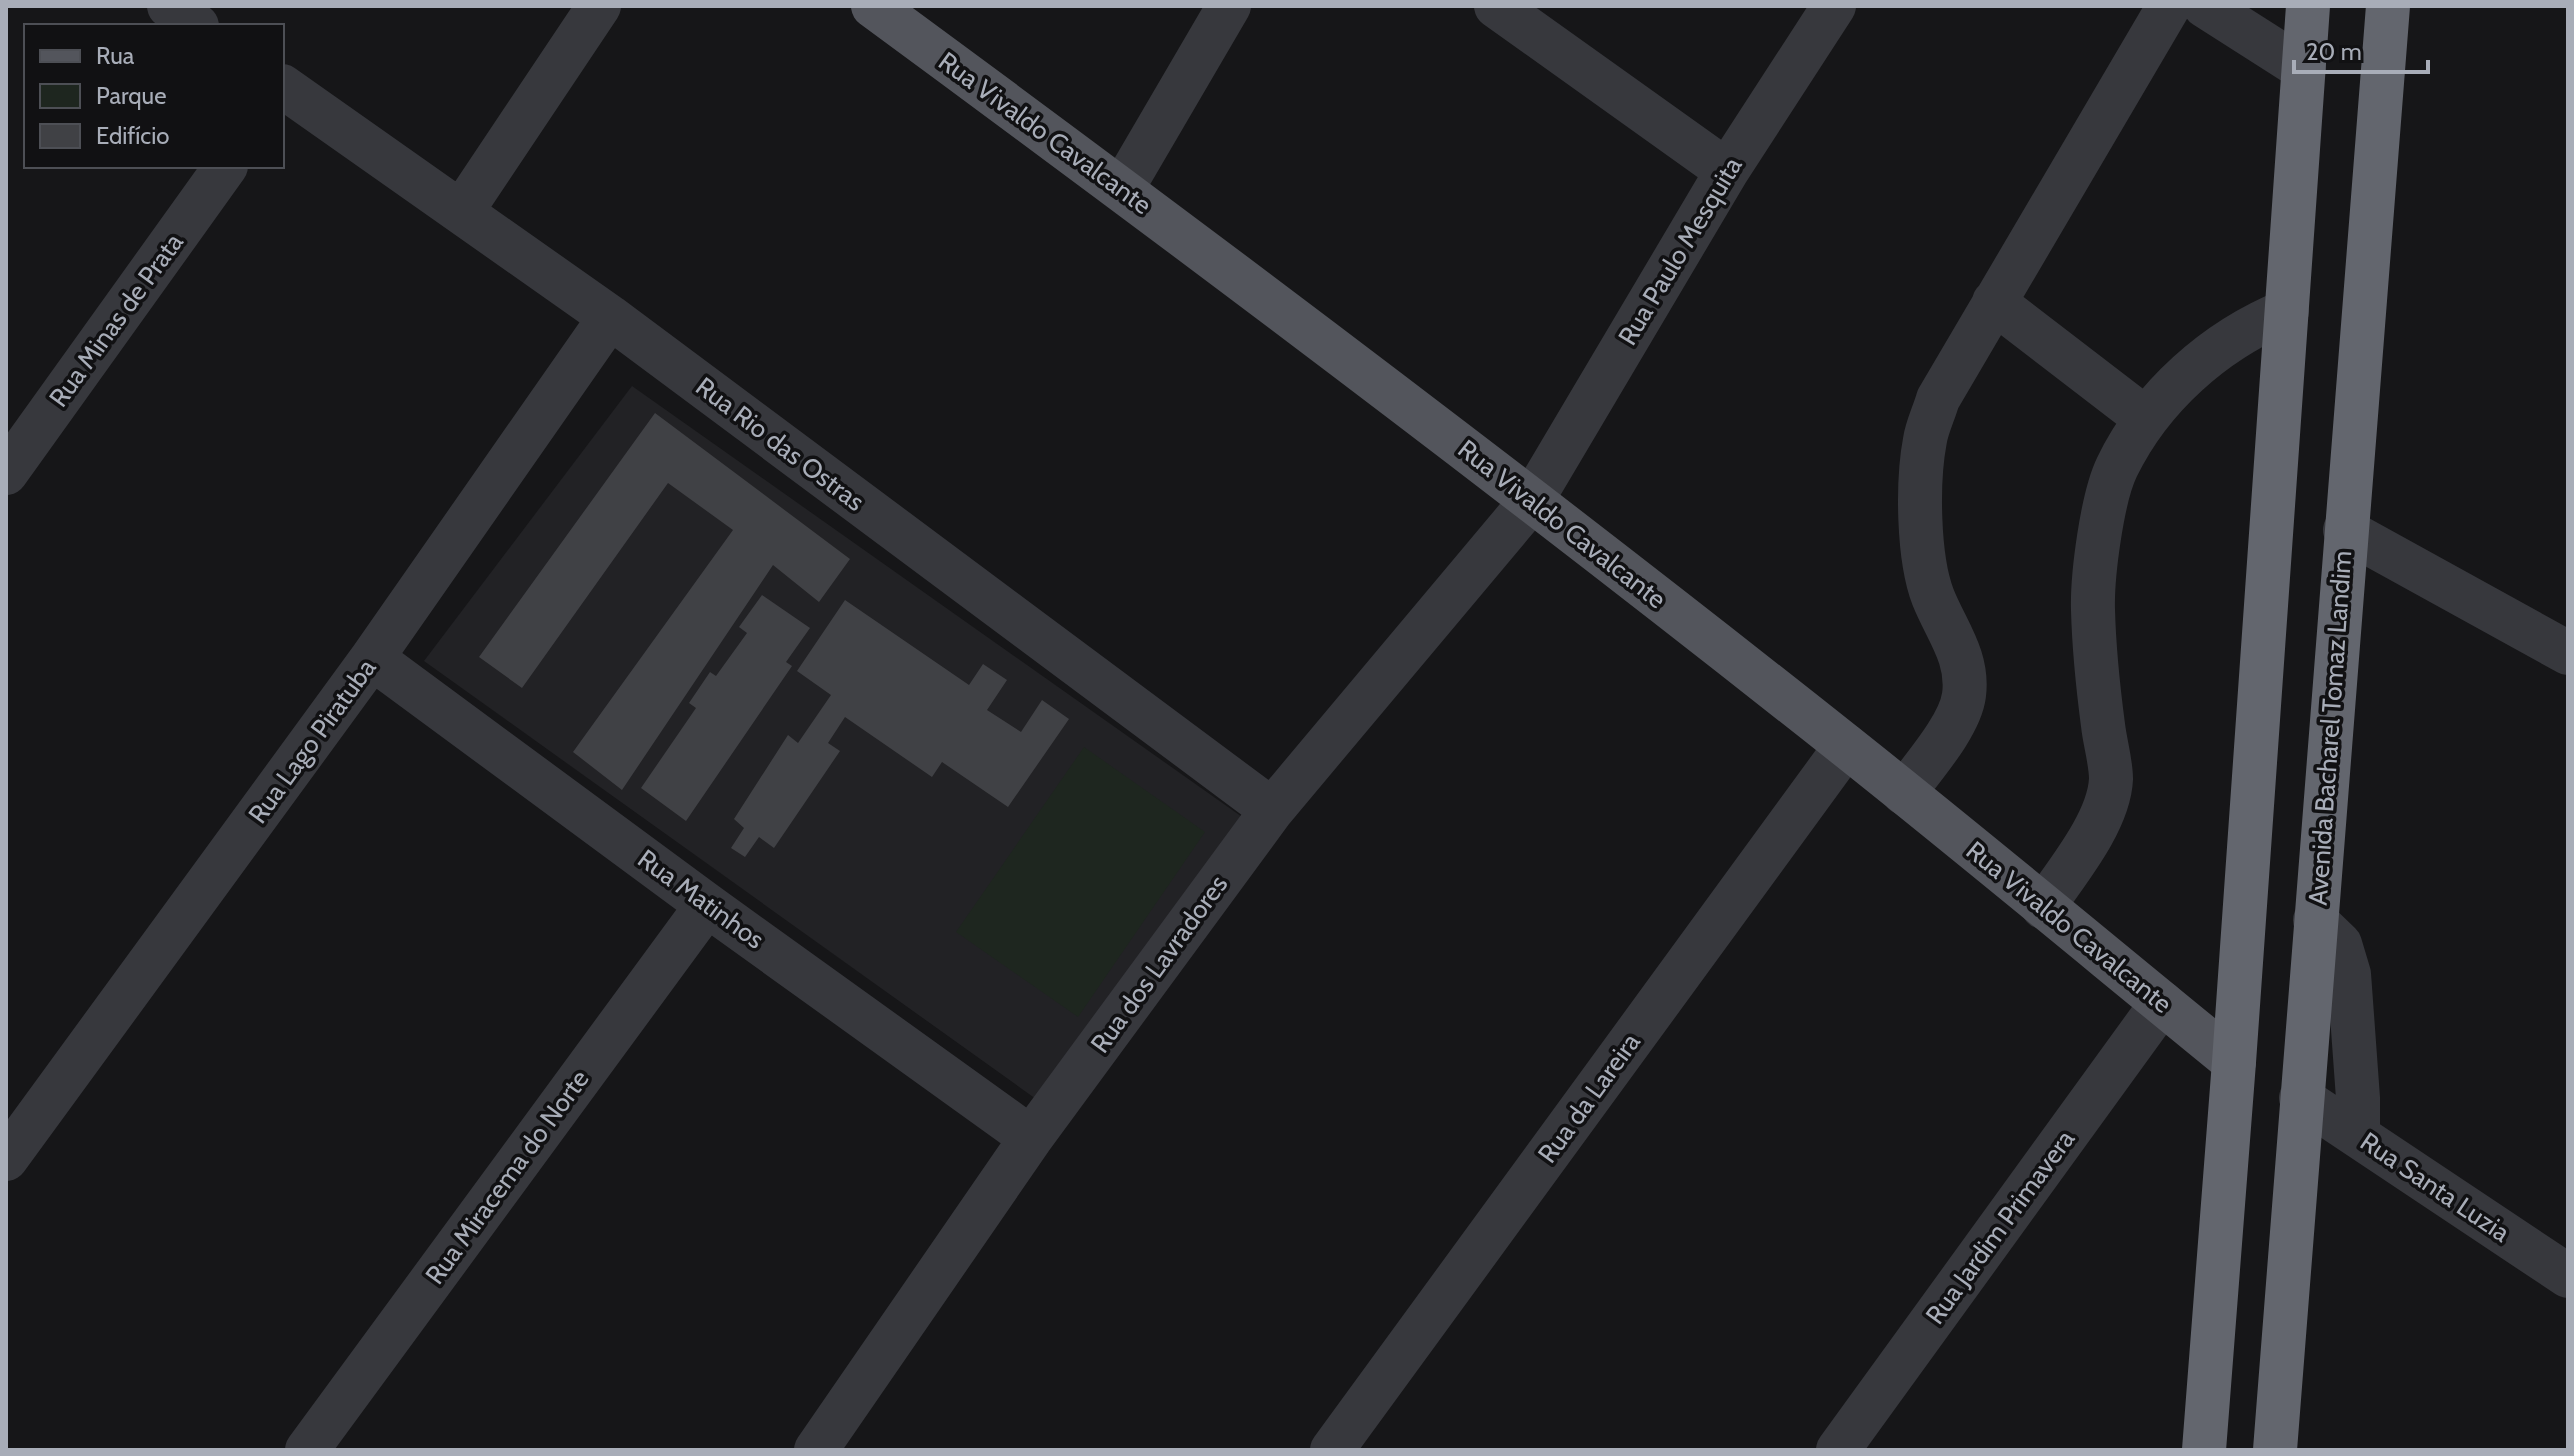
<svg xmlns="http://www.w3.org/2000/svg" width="2574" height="1456" font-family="Cabin,sans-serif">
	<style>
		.built { fill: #222225 }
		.green { fill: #1e261f }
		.building { fill: #404145 }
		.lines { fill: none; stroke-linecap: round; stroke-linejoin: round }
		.minor { stroke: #37383d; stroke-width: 44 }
		.major { stroke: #53555c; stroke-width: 44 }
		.highway { stroke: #63666e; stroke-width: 44 }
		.labels { text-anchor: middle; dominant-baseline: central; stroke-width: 7; stroke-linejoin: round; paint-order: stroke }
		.street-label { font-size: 26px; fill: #a8adb8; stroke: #111113 }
	</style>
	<rect width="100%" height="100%" fill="#161618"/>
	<!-- built -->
	<path class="built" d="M632 386 1245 819 1036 1099 424 661Z"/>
	<!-- green -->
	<path class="green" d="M1084 747 1205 832 1078 1017 956 932Z"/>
	<!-- building -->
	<path class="building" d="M655 413 850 559 819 602 773 565 622 790 573 752 733 530 668 483 522 688 479 657Z
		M762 595 810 628 786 662 792 666 686 821 641 788 696 708 689 703 710 672 716 676 747 633 739 627Z
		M845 600 969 685 983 664 1007 680 987 710 1021 732 1042 700 1069 719 1008 807 942 762 932 777 845 717 828 743 840 751 774 848 759 837 745 857 731 848 744 828 734 819 788 735 798 743 831 695 797 671Z"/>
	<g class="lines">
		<!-- minor -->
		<path class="minor" d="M169 6 197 26
			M1496 6 1727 171
			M2205 6 2304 69
			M282 86 610 317 1272 810
			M1122 189 1229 6
			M462 211 599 6
			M1994 302 2145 418
			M6 473 226 166
			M2345 530 2568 653
			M372 658 707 905 1031 1138
			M1904 793C1923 767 1960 726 1964 695 1969 657 1946 630 1933 597 1918 558 1917 482 1925 440 1927 427 1934 413 1938 399L2169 6
			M2043 907C2067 872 2109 822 2111 779 2111 762 2105 743 2103 725 2098 687 2094 648 2093 610 2092 576 2102 498 2117 467 2151 397 2215 340 2287 311
			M2315 920 2340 944 2349 974 2358 1098V1136
			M2301 1098 2568 1276
			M6 1159 372 658 610 317
			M307 1450 707 905
			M816 1450 1031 1138 1272 810 1532 500 1727 171 1834 6
			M1332 1450 1846 746
			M1838 1450 2162 1003"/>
		<!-- major -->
		<path class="major" d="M873 6C1201 247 1526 492 1845 745 1976 849 2104 956 2234 1062"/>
		<!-- highway -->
		<path class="highway" d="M2204 1450 2234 1062 2308 6
			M2275 1450 2388 6"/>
	</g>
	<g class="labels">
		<!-- street labels -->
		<g class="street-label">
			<text transform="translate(1045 133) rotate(36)">Rua Vivaldo Cavalcante</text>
			<text transform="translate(1680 251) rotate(-59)">Rua Paulo Mesquita</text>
			<text transform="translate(116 320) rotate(-54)">Rua Minas de Prata</text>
			<text transform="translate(780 444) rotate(37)">Rua Rio das Ostras</text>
			<text transform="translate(1562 524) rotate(38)">Rua Vivaldo Cavalcante</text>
			<text transform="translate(2330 728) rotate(-86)">Avenida Bacharel Tomaz Landim</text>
			<text transform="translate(312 741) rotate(-54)">Rua Lago Piratuba</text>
			<text transform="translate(701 899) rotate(36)">Rua Matinhos</text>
			<text transform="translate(2069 927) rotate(39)">Rua Vivaldo Cavalcante</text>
			<text transform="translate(1159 964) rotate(-54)">Rua dos Lavradores</text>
			<text transform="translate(1589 1098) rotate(-54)">Rua da Lareira</text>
			<text transform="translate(507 1177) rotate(-54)">Rua Miracema do Norte</text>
			<text transform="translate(2435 1187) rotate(34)">Rua Santa Luzia</text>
			<text transform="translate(2000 1227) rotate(-54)">Rua Jardim Primavera</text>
		</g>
	</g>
	<!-- border -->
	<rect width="2574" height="1456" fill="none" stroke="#a8adb8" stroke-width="16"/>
	<!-- legend -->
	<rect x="24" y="24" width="260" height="144" fill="#111113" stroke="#4d4f55" stroke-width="2"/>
	<rect x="40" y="50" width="40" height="12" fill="#53555c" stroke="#4d4f55" stroke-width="2"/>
	<text x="96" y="64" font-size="24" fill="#a8adb8">Rua</text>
	<rect x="40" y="84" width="40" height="24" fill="#1e261f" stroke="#4d4f55" stroke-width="2"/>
	<text x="96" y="104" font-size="24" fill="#a8adb8">Parque</text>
	<rect x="40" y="124" width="40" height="24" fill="#404145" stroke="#4d4f55" stroke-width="2"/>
	<text x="96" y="144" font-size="24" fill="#a8adb8">Edifício</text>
	<!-- scale -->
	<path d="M2294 60v12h134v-12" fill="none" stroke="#a8adb8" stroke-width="4"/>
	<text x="2306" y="60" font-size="24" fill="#a8adb8" stroke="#111113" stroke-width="6" paint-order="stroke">20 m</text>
</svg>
